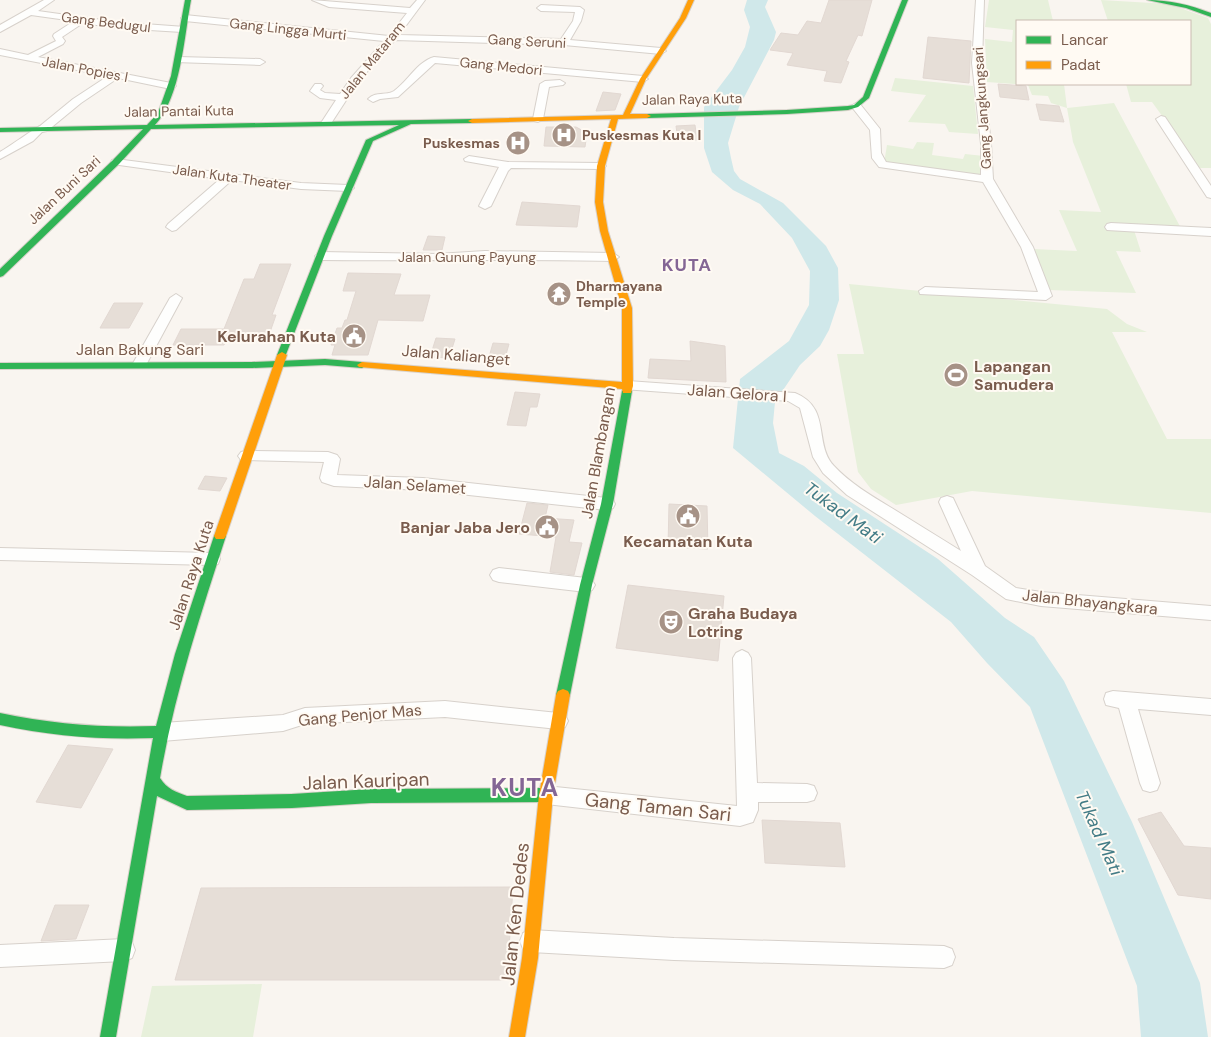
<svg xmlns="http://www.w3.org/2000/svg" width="1211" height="1037" font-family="'DM Sans',sans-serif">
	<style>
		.green { fill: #e7f0db }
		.water { fill: #d0e8ea }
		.building { fill: #e6ded7; stroke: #e2d8d2 }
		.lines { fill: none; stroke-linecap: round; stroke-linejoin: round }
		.street-casing { stroke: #d7d1cb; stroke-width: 2 }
		.fast-casing { stroke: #d9d2cb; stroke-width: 2 }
		.slow-casing { stroke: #d9d2cb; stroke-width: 2 }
		.street { fill: #fefefd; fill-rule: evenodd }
		.fast { fill: #30b455; fill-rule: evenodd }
		.slow { fill: #ff9f0a; fill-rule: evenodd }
		.labels { text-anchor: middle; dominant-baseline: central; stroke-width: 4; stroke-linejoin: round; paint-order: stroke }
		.far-street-label { font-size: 14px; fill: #7a5c4d; stroke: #fffaf3 }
		.far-poi-label { font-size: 14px; font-weight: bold; fill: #7a5c4d; stroke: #fffaf3; text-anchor: start }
		.poi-label { font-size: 16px; font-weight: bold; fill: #7a5c4d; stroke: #fffaf3; text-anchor: end }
		.street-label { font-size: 16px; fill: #7a5c4d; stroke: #fffaf3 }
		.far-district-label { font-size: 18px; font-weight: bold; letter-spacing: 1px; fill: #846695; stroke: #fffaf3 }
		.water-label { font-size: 18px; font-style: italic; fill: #437c86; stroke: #fffaf3 }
		.near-street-label { font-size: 19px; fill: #7a5c4d; stroke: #fffaf3 }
		.near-district-label { font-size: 25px; font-weight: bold; letter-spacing: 1px; fill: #846695; stroke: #fffaf3 }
	</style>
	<rect width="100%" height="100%" fill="#f9f5f0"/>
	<!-- green -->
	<path class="green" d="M989 0H1048L1053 21H1017V84H1064L1067 108 1114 103 1183 232 1134 230 1141 252 1116 251 1136 293 1048 290 1033 249 1077 251 1059 210 1101 212 1073 142 1067 108 1051 103 1048 96 1032 95 1028 85 987 82 985 39 1012 42 1013 30 985 27Z
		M1101 0 1169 4 1208 18 1211 24V168H1200L1152 102H1131L1126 84H1190V21H1108Z
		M895 78 973 86 978 134 949 132 945 124 908 122 926 95 891 91Z
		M917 142 934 143 932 155 963 159 965 154 984 156V177L884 163 887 145 913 149Z
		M849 284 1107 309 1127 324 1147 332H1112L1167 439H1211V513L972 491 896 505 871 489 858 472 837 354H864Z
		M262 984 253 1037H141L152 986Z"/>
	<!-- water -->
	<path class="water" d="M747 0H768L765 7 776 32 774 40 739 107 728 143 731 158 734 171 740 179 783 203 826 246 838 268 839 300 829 330 820 346 800 365 775 402 773 423 779 453 804 466 837 493 938 559 1005 618 1034 637 1064 681 1132 822 1200 983 1208 1037H1141L1137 986 1030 707 987 663 951 622 815 516 733 448 740 379 789 341 809 305 810 271 792 238 760 204 733 190 712 172 704 148V107L732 70 745 47 750 27 744 10Z"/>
	<!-- building -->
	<path class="building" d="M829 0H872L862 36 858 35 846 61 849 62 841 83 824 81 827 71 787 65 793 53 770 50 781 33 798 35 807 21 821 23Z
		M928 37 971 41 969 83 923 78Z
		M998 84 1026 86 1029 100 1000 97Z
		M603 92 621 94 615 110 596 111Z
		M1036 104 1059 106 1064 122 1040 120Z
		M695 125 697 140H678L676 126Z
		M546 127H576L587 133 585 147 544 146Z
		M522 202 580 206 577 227 516 225Z
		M428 236 445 237 442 250H423Z
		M260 264H291L272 315H276L269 335 227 338 224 345H173L181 329H224L244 279H254Z
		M348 273 401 274 394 295H430L423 321 378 320 368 355H332L335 345H331L337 328H342L345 320H347L356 291H343Z
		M114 303H143L129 328H100Z
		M436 338 455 339 449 358 430 357Z
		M690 341 725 346 726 382 648 378 650 359 691 361Z
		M493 343 509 344 503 365 487 364Z
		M515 392 540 394 537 407H530L526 426 507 425Z
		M205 476 227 478 220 491 198 489Z
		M527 503 548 505 545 518 574 520 569 542 582 543 574 575 550 572 556 537 519 534Z
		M669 504 707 506 708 549 668 547Z
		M628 585 724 596 718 661 616 648Z
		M68 745 113 749 81 808 36 802Z
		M1161 812 1184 846 1211 848V899L1178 895 1138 819Z
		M762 820 840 823 845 867 765 863Z
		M513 887 507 980H175L201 888Z
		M55 905H89L76 939 41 941Z"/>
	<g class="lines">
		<defs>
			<path id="street" d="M44 0H54L38 11 117 22 185 27 186 29 182 32 117 28 83 23 62 37 65 41 63 44 38 57 171 83 176 86 171 89 118 78 81 103 47 131 42 132 33 141 0 159V152C7 148 37 127 40 126L73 99 108 76 0 55V49L28 55 56 41 53 36 54 34 74 21 31 15 0 32V25Z
				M312 0 410 8 417 0H425L399 35 561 39 573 21 575 12 541 11 537 8 541 5 580 7 584 10 581 21 570 40 661 48 666 51 661 54 564 45 395 40 358 82 330 125 326 126 321 123 336 100 320 98 310 91 315 84H321L323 86 320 90 325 93 340 94 351 78 384 41 185 21 181 18 185 15 389 36 407 13 329 7Z
				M976 0H984L982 63 991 144 993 179 1033 247 1052 296 1046 300 920 294 919 291 925 287 1038 292 1021 247 983 182 879 167 872 158 870 130 851 106 856 103 860 104 880 129 881 153 886 162 981 175V144L972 63Z
				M178 57 260 59 265 62 260 65 175 62V58Z
				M434 57 643 76 648 79 643 82 435 63 398 97 380 99 373 102 368 99C376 91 386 96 394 91 408 81 417 62 434 57Z
				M560 80 565 83 563 85 549 87 543 119 538 122 534 121 533 119 540 84 545 81Z
				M1161 116 1165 117 1211 186V198L1207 197 1156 119Z
				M469 156 508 162 601 163 606 166 601 169 511 168 508 171 491 206 485 209 479 206 499 167 465 161 464 159Z
				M116 159 301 183 348 185 354 188 348 191 301 189 232 180 176 230 172 231 166 227 168 224 220 179 112 164 111 162 112 160Z
				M1111 223 1211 228V236L1107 230 1105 227 1107 224Z
				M485 251 613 253 619 257 613 261C516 259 418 261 321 260L315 256 321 252 437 254Z
				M176 294 182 298 146 365 144 368H134L132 365 170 298Z
				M628 381 795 393C832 408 813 443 834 466 850 483 870 495 890 507 913 521 937 536 961 551L939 502 941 498 947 496 953 498 985 566 1016 588 1041 592 1211 606V620L1041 606 1006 599 972 575 847 495 823 473 813 457 800 408 788 401 623 389 621 386 623 383Z
				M246 451 328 452 337 455 340 459 337 475 423 478 607 498 613 500 615 504 613 508 607 510 423 490 334 486 322 482 320 478 324 462 241 460 238 456 241 452Z
				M0 548 212 553 218 554 220 559 218 564 212 565 0 560Z
				M499 568 586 578 592 580 595 585 592 590 586 592 499 582 493 580 490 575 493 570Z
				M742 650 748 653 751 658 757 783 807 784 814 786 817 793 814 800 807 802H758V810L753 822 740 826 546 804 539 802 536 795 539 788 546 786 737 806 733 658 736 653Z
				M1113 691 1211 699V715L1138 709 1160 783 1157 790 1150 792 1143 790 1140 783 1119 708 1106 705 1104 699 1106 693Z
				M445 701 558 713 565 715 568 721 565 727 558 729 445 717 305 724 283 731 162 741 155 738 152 732 155 726 162 723 283 715 305 708Z
				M531 930 674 938 944 946 952 949 955 957 952 965 944 968 674 960 531 952 523 949 520 941 523 933Z
				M124 939 132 942 135 950 132 958 124 961 0 967V945Z"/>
			<path id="fast" d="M185 0H191C184 37 181 97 155 125L472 119 476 121 472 123 411 124 373 141 332 236 285 357 282 358 277 355 324 236 366 140 399 125 151 129 119 164 3 276 0 277V269L113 160 143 129 0 132V128L147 125 158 113 171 76Z
				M902 0H908L869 98 858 107 848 110 787 114 647 118 643 116 647 114 787 110 848 106 854 105 863 97Z
				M1147 0C1170 0 1190 5 1211 13V17L1186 8Z
				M325 359 362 362 367 365 362 368 325 365 252 368 0 369V363L252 362Z
				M627 388 632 391 613 504 592 585 570 695 568 699 563 701 558 699 556 695 580 585 601 504 622 391Z
				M220 532 224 533 226 536C200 616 174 695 160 778 167 789 176 792 187 796L292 794 371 789 546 788 551 790 553 795 551 800 546 802 371 803 292 808 187 810 157 796 116 1037H100L153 738C101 740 51 736 0 725V713C52 724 103 728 156 726L175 654 214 536 216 533Z"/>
			<path id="slow" d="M688 0H694L686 18 646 79 630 114H647L651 116 647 118 618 119 605 166 603 202 608 231 632 308 633 386 631 393H623L622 389 359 367 357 365 362 362 622 382V308L600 231 595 202 597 166 611 119 472 123 468 121 472 119 623 115 640 79 680 18Z
				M282 352 287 355 226 536 224 539H216L214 536 277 355Z
				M563 689 568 691 570 695 553 795 538 958 525 1037H509L522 958 539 795 556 695 558 691Z"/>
		</defs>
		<!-- street casing -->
		<use href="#street" class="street-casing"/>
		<!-- fast casing -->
		<use href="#fast" class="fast-casing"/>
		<!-- slow casing -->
		<use href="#slow" class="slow-casing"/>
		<!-- street -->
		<use href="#street" class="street"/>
		<!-- fast -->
		<use href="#fast" class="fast"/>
		<!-- slow -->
		<use href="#slow" class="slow"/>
	</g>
	<!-- icons -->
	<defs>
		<symbol id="hospital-disc" viewBox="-11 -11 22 22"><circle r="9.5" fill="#a69286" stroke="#fffaf3"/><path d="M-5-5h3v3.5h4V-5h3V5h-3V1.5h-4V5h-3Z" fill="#fff"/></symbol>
		<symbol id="temple-disc" viewBox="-11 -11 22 22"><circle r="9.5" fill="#a69286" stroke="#fffaf3"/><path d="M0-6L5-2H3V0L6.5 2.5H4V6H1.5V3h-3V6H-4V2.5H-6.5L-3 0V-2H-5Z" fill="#fff"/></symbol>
		<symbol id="civic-disc" viewBox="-11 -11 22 22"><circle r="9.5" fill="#a69286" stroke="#fffaf3"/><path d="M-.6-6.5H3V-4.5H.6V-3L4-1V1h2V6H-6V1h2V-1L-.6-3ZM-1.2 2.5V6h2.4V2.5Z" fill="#fff"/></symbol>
		<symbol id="stadium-disc" viewBox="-11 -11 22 22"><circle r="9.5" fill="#a69286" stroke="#fffaf3"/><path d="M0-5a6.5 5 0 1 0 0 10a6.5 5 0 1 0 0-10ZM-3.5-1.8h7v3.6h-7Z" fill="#fff"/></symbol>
		<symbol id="theatre-disc" viewBox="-11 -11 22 22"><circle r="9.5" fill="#a69286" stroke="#fffaf3"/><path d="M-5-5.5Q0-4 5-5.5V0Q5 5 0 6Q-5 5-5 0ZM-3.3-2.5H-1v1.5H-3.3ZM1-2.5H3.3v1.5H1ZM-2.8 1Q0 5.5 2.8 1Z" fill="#fff"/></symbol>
	</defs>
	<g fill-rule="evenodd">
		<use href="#hospital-disc" x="550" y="121" width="28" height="28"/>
		<use href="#hospital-disc" x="504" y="129" width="28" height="28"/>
		<use href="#temple-disc" x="545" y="280" width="28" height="28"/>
		<use href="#civic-disc" x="340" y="322" width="28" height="28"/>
		<use href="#stadium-disc" x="942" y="361" width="28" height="28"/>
		<use href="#civic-disc" x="674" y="502" width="28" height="28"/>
		<use href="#civic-disc" x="533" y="513" width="28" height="28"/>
		<use href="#theatre-disc" x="657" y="608" width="28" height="28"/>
	</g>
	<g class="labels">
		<!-- far-street labels -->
		<g class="far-street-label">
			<text transform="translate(106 22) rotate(7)">Gang Bedugul</text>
			<text transform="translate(288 29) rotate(6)">Gang Lingga Murti</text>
			<text transform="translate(527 41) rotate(3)">Gang Seruni</text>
			<text transform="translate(372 60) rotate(-51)">Jalan Mataram</text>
			<text transform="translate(501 66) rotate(6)">Gang Medori</text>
			<text transform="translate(85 69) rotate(11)">Jalan Popies I</text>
			<text transform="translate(692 99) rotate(-1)">Jalan Raya Kuta</text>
			<text transform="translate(982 108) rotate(-94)">Gang Jangkungsari</text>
			<text transform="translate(179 111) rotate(-1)">Jalan Pantai Kuta</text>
			<text transform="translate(232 177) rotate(8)">Jalan Kuta Theater</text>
			<text transform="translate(64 190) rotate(-43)">Jalan Buni Sari</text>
			<text x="467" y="257">Jalan Gunung Payung</text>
		</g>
		<!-- far-poi labels -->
		<g class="far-poi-label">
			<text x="582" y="135">Puskesmas Kuta I</text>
			<text x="500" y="143" text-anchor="end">Puskesmas</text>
			<text x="576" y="286">Dharmayana<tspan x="576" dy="16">Temple</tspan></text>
		</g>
		<!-- poi labels -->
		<g class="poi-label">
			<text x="336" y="336">Kelurahan Kuta</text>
			<text x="974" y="366" text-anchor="start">Lapangan<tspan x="974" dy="18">Samudera</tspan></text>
			<text x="530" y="527">Banjar Jaba Jero</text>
			<text x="688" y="541" text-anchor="middle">Kecamatan Kuta</text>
			<text x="688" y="613" text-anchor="start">Graha Budaya<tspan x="688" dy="18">Lotring</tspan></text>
		</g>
		<!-- street labels -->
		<g class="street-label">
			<text x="140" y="349">Jalan Bakung Sari</text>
			<text transform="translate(456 355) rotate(5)">Jalan Kalianget</text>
			<text transform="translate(737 393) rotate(4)">Jalan Gelora I</text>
			<text transform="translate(598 453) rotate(-80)">Jalan Blambangan</text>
			<text transform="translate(415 485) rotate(4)">Jalan Selamet</text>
			<text transform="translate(191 575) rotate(-72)">Jalan Raya Kuta</text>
			<text transform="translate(1090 602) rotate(6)">Jalan Bhayangkara</text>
			<text transform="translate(360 715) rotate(-5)">Gang Penjor Mas</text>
		</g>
		<!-- far-district labels -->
		<g class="far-district-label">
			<text x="687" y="265">KUTA</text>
		</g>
		<!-- water labels -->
		<g class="water-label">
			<text transform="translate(843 513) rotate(36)">Tukad Mati</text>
			<text transform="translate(1099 833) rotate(66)">Tukad Mati</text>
		</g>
		<!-- near-street labels -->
		<g class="near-street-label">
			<text transform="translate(366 781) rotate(-2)">Jalan Kauripan</text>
			<text transform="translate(658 807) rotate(6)">Gang Taman Sari</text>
			<text transform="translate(515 914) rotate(-84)">Jalan Ken Dedes</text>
		</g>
		<!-- near-district labels -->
		<g class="near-district-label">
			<text x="525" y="787">KUTA</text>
		</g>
	</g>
	<!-- legend -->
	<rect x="1016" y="20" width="175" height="65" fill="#fffaf3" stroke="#cabbb1"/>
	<rect x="1026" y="36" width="25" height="8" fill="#30b455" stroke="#cabbb1"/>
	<text x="1061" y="45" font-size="15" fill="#7a5c4d">Lancar</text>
	<rect x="1026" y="61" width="25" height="8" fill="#ff9f0a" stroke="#cabbb1"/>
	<text x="1061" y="70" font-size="15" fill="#7a5c4d">Padat</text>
</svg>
